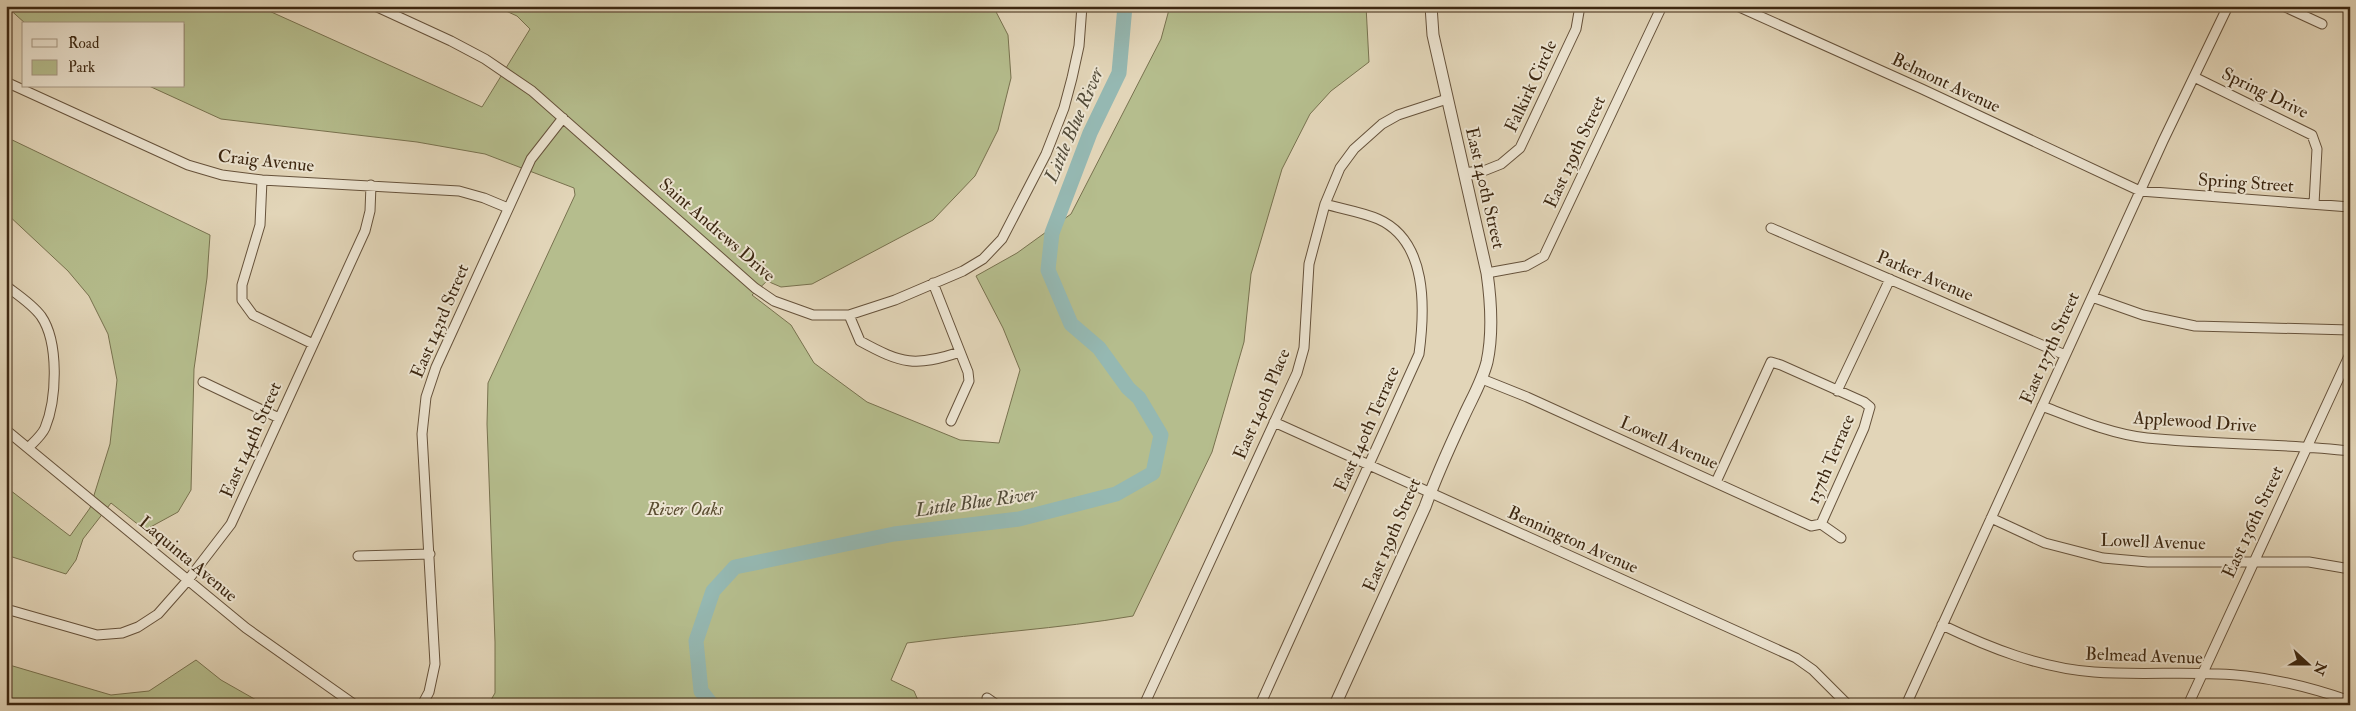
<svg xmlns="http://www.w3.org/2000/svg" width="2356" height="711" font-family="'IM FELL Double Pica',serif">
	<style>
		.green { fill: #b5bd8d; stroke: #78724f }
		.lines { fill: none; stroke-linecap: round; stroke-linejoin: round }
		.stream { stroke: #717e72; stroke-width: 2.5 }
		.river { stroke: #95b8b2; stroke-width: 15 }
		.minor-casing { stroke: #66523b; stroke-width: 11 }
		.tertiary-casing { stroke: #66523b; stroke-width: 13 }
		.minor { stroke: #ece4d1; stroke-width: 9 }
		.tertiary { stroke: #ece4d1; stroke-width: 11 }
		.labels { text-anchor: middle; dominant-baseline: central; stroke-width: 4; stroke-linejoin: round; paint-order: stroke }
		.street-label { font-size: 18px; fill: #3c2711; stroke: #ece4d1 }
		.park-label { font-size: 18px; font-style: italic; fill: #5a4c30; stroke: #ece4d1 }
		.water-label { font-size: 19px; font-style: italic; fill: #524b39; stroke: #ece4d1 }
	</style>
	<rect width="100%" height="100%" fill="#e2d5b8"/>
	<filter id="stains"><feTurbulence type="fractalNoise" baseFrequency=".004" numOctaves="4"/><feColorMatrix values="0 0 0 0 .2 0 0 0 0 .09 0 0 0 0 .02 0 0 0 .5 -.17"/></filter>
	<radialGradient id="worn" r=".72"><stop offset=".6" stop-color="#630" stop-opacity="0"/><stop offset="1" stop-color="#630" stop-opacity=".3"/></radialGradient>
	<!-- green -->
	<path class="green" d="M6 6H258L482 107 530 29 517 16 495 6H993L1008 35 1011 78 998 130 975 176 933 220 812 284 781 287 767 281 752 295 791 325 814 363 867 402 960 440 999 443 1020 370 1003 328 976 276 1017 253 1071 214 1161 39 1170 6H1366L1369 62 1331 91 1310 114 1282 169 1251 274 1244 342 1212 452 1133 616C1058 629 982 633 907 643L891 680 914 691 920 705H488L495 693V642L487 424 488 383 575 195 574 188 485 154 417 142 221 119 149 86H184V24H26Z
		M6 137 210 235 207 278 194 369 191 490 178 512 145 530 111 503 83 539 76 560 66 574 6 555V487L70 536 90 508 110 444 117 380 108 334 89 296 68 271 6 213Z
		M196 660 221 680 265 705H6V664L111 695 149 691Z"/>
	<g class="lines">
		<!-- stream -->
		<path class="stream" d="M1124 13 1133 6"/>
		<!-- river -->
		<path class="river" d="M712 705 701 691 696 641 713 591 735 567 894 534 1019 519 1116 494 1153 473 1161 435 1139 398 1128 388 1099 348 1071 324 1048 270 1052 233 1090 133 1119 73 1125 6"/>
		<defs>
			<path id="minor" d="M375 6 451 41 485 59 532 91 755 288 774 301 813 315H849L895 300 963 271 983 259 1002 239 1046 154 1064 108 1072 78 1079 46 1082 6
				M1737 6 1922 89 2140 191 2350 207
				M2283 6 2322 24
				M2194 77 2312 135 2317 149 2314 204
				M6 82 188 165 222 175 262 180 459 191 484 198 508 208
				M1464 173 1486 170 1501 164 1520 148 1576 29 1580 6
				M262 180 260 225 242 285V300L253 315 313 344
				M1771 228 2065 355
				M1487 273 1526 266 1544 256 1662 6
				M933 283 968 372 969 381 951 421
				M6 286C18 295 32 304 41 316 59 342 57 399 45 428 42 435 34 442 28 448
				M2092 297 2143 315 2195 326 2350 330
				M849 315 860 341C902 364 915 367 960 352
				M1482 379 1527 397 1811 526 1821 524 1841 538
				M203 382 279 418
				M1837 391 1890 279
				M2042 406C2076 419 2111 434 2147 438 2215 445 2283 443 2350 451
				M1274 422 1796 658 1813 670 1848 705
				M6 430 246 628 355 705
				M1716 482 1771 362 1781 365 1864 402 1870 407 1864 428 1821 524
				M1991 518 2045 543 2103 558 2148 562H2309L2350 569
				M358 556 430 554
				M6 609 97 635 122 633 138 627 158 614 188 580 231 524 365 231 370 211 371 185
				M1942 625C1990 648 2040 668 2094 672 2144 676 2196 670 2246 676 2281 680 2316 689 2350 701
				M987 698 997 705
				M422 705 429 692 435 664 422 434 426 397 436 367 531 159 563 118
				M1144 705 1297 373 1304 348 1309 264 1325 204 1340 168 1354 149 1382 124 1398 115 1447 99
				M1260 705 1419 354C1425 309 1428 241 1378 219 1362 212 1342 209 1325 204
				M1906 705 2163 141 2228 6
				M2188 705 2350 354"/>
			<path id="tertiary" d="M1335 705 1425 507C1436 477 1449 448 1463 418 1471 400 1482 382 1487 362 1493 334 1491 301 1487 273L1433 35 1431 6"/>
		</defs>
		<!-- minor casing -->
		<use href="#minor" class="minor-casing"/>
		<!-- tertiary casing -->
		<use href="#tertiary" class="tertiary-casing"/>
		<!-- minor -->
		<use href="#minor" class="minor"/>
		<!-- tertiary -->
		<use href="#tertiary" class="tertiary"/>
	</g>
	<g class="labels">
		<!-- street labels -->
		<g class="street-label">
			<text transform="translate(1946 83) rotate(25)">Belmont Avenue</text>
			<text transform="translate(1531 86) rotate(-65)">Falkirk Circle</text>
			<text transform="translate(2265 93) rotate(26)">Spring Drive</text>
			<text transform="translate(1575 152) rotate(-65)">East 139th Street</text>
			<text transform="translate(266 161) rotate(6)">Craig Avenue</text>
			<text transform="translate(2246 183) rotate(4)">Spring Street</text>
			<text transform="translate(1485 188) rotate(77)">East 140th Street</text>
			<text transform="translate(717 230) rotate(41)">Saint Andrews Drive</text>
			<text transform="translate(1925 276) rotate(23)">Parker Avenue</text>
			<text transform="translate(440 321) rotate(-67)">East 143rd Street</text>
			<text transform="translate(2050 348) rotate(-66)">East 137th Street</text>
			<text transform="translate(1262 404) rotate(-67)">East 140th Place</text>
			<text transform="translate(2195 422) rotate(4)">Applewood Drive</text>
			<text transform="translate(1367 429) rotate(-66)">East 140th Terrace</text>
			<text transform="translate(251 440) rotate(-66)">East 144th Street</text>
			<text transform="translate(1669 443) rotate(24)">Lowell Avenue</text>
			<text transform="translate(1831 459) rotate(-67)">137th Terrace</text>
			<text transform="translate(2253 522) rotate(-65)">East 136th Street</text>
			<text transform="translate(1392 535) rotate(-67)">East 139th Street</text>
			<text transform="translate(1573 540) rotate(24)">Bennington Avenue</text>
			<text transform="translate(2153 542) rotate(2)">Lowell Avenue</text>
			<text transform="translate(188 559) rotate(40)">Laquinta Avenue</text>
			<text transform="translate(2144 656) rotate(2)">Belmead Avenue</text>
		</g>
		<!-- park labels -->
		<g class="park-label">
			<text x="685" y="509">River Oaks</text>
		</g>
		<!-- water labels -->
		<g class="water-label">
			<text transform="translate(1074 125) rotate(-67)">Little Blue River</text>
			<text transform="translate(976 502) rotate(-8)">Little Blue River</text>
		</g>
	</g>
	<!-- margin -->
	<rect width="2356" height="711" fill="none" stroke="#e2d5b8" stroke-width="25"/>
	<rect x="8" y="8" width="2341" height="696" fill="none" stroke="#3c2711" stroke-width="2.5"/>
	<rect x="12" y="12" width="2331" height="686" fill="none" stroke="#3c2711"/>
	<!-- legend -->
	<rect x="22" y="22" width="162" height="65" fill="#ece4d1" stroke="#a69884"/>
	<rect x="32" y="39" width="25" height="8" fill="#ece4d1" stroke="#a69884"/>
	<text x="68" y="48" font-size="15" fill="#3c2711">Road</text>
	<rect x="32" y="60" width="25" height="15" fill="#b5bd8d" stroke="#a69884"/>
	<text x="68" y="72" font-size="15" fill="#3c2711">Park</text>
	<!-- north arrow -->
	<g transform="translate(2308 664) rotate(111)" stroke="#ece4d1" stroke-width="4" paint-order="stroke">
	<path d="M0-4L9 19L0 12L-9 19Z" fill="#3c2711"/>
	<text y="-8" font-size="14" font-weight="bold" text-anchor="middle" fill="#3c2711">N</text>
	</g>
	<rect width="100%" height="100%" filter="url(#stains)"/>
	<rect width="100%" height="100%" fill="url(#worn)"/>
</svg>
